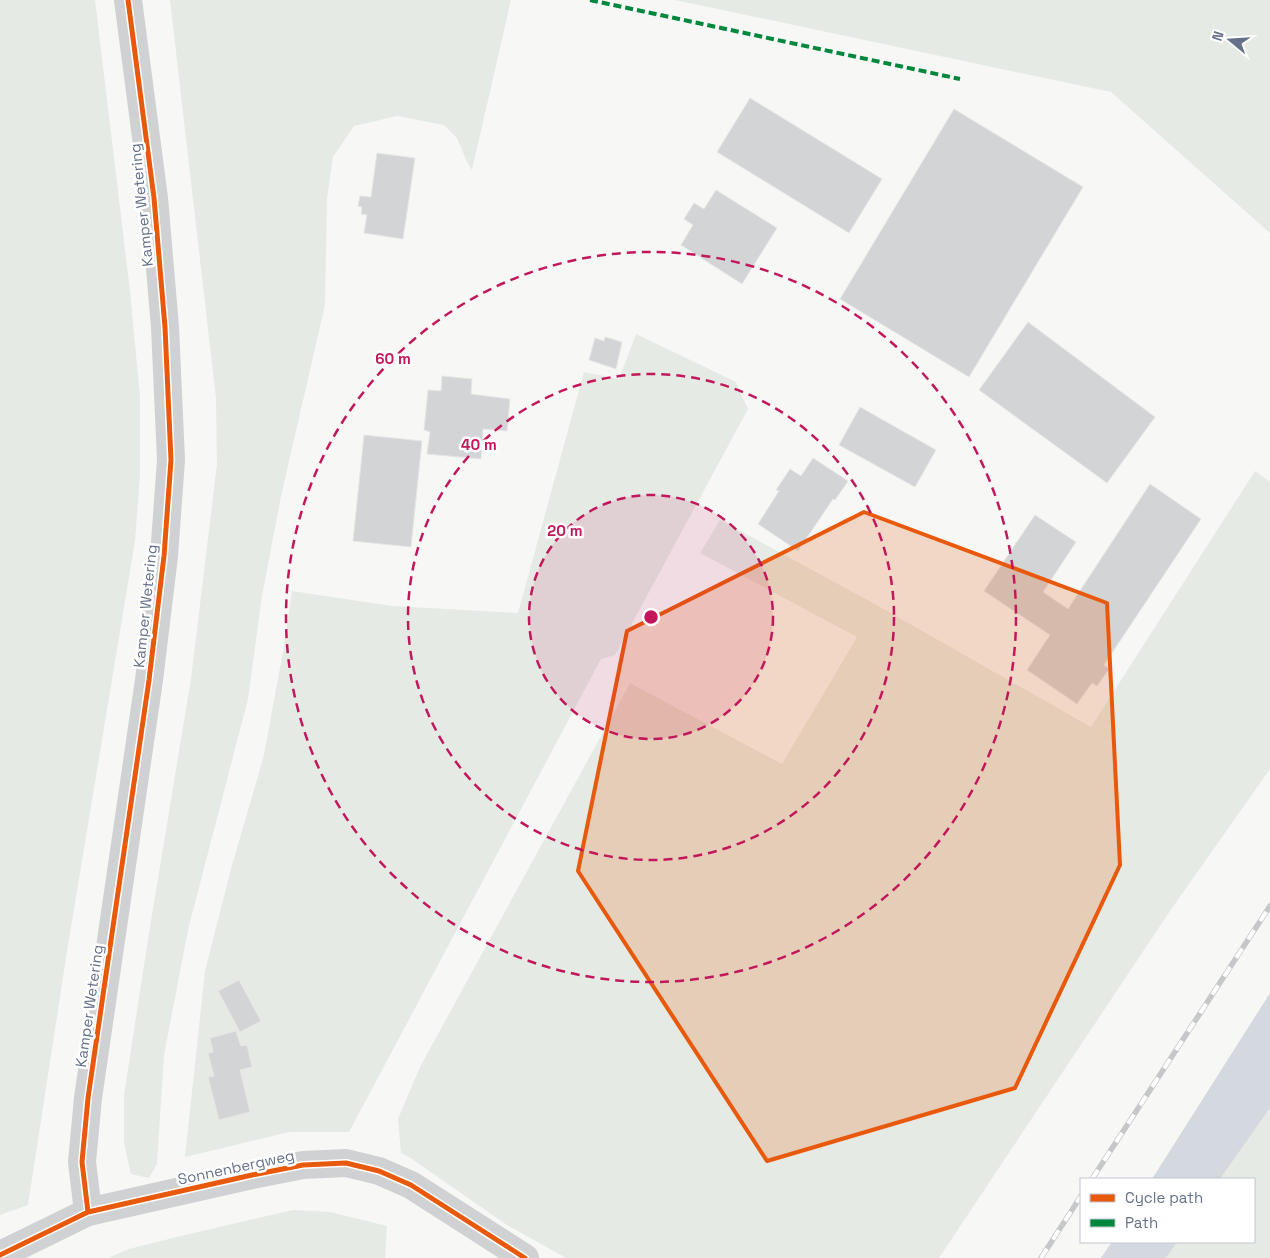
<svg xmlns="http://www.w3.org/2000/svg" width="1270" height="1258" font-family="'Space Grotesk',sans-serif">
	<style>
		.green { fill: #e5eae4 }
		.water { fill: #d3d9de }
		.building { fill: #d3d4d6; stroke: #e6e6e6 }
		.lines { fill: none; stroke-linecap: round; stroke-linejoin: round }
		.street { stroke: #d0d1d2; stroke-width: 28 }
		.rail-casing { stroke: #c6c7c8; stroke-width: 5.5 }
		.rail { stroke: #fff; stroke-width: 4; stroke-dasharray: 11; stroke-linecap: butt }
		.quiet { stroke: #00873e; stroke-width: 4; stroke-dasharray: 8 4; stroke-linecap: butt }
		.cycleway-casing { stroke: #fff; stroke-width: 8 }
		.cycleway { stroke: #e8590c; stroke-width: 5 }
		.marked { fill: #e8590c; fill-opacity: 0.2; stroke: #e8590c; stroke-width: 4; stroke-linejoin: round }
		.ring { fill: none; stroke: #c2185b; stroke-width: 2.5; stroke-dasharray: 9 6 }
		.labels { text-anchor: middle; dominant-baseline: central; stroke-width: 5; stroke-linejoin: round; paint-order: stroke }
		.street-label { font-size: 15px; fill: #657188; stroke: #fff }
		.centre { fill: #c2185b; stroke: #fff; stroke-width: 2.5 }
		.ring-label { font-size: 15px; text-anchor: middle; font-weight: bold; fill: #c2185b; stroke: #fff; stroke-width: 5; stroke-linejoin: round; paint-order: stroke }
	</style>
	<rect width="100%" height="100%" fill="#f7f7f6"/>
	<!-- green -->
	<path class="green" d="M0 0H95L130 291 140 397V474L135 541 68 945 28 1205 0 1215Z
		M170 0H511L472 170 467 162 457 138 444 125 397 116 354 126 333 157 327 198 325 305 281 496 262 596 248 699 188 930 164 1055 157 1164 149 1178 131 1174 124 1143V1095L149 933 191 679 217 464 216 398Z
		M675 0H1270V233L1111 92Z
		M636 334 736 382 748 409 615 655 601 659 349 1132H289L185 1157 205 971 231 869 264 755 284 646 292 591 392 606 518 613 584 372 619 379Z
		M1255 471 1270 482V769L1172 908 939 1258H566L507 1225 409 1157 401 1153 398 1119 420 1067 630 683 782 764 857 637 700 553 720 520 873 603 1091 727Z
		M1270 1108V1258H1166L1177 1242H1254V1179H1220Z
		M293 1210 330 1212 387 1226 385 1258H108L129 1249 181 1236Z"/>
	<!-- water -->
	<path class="water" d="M1270 993V1108L1220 1179H1152Z
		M1112 1242H1177L1166 1258H1101Z"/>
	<!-- building -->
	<path class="building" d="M750 98 882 179 849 233 717 152Z
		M954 109 1083 187 969 377 840 299Z
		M377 153 415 158 403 239 364 233 367 215 361 214 362 207 358 206 360 196 371 197Z
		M716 190 777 228 742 284 681 245 693 225 684 219 694 203 704 209Z
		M1028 322 1155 417 1107 483 979 390Z
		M605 337 622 342 616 369 589 360 595 338 604 341Z
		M442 376 472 379 471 394 510 399 507 431 483 429 481 459 427 454 430 432 424 430 428 390 441 391Z
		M860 407 936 450 915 487 839 445Z
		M364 435 422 441 411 547 353 541Z
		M813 458 848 481 835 500 833 499 798 551 758 524 779 491 776 490 790 469 801 476Z
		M1150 484 1201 519 1104 665 1109 669 1097 686 1092 683 1077 704 1027 670 1050 635 984 591 1035 515 1076 542 1043 592 1068 609Z
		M239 980 261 1021 240 1032 218 991Z
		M236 1031 241 1046 247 1045 252 1067 240 1070 250 1112 219 1120 208 1077 214 1076 208 1053 213 1052 210 1038Z"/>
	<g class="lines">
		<!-- street -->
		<path class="street" d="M88 1212 82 1162 88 1098 149 680 164 556 171 460 165 327 154 198 128 0
			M0 1255 88 1212 252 1175 303 1165 346 1163 379 1171 411 1185 525 1258"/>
		<defs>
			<path id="rail" d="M1092 1179 1270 906
				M1041 1258 1081 1196"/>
		</defs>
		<!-- rail casing -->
		<use href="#rail" class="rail-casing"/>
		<!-- rail -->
		<use href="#rail" class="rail"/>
		<!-- quiet -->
		<path class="quiet" d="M590 0 960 79"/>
		<defs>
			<path id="cycleway" d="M88 1212 82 1162 88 1098 149 680 164 556 171 460 165 327 154 198 128 0
				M0 1255 88 1212 252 1175 303 1165 346 1163 379 1171 411 1185 525 1258"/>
		</defs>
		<!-- cycleway casing -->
		<use href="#cycleway" class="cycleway-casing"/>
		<!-- cycleway -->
		<use href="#cycleway" class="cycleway"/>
	</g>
	<!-- marked area -->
	<path class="marked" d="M864 512 1107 603 1120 865 1015 1088 767 1161 578 871 627 631Z"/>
	<!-- distance rings -->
	<circle cx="651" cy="617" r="122" fill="#c2185b" fill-opacity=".12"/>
	<g class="ring">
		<circle cx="651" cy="617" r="122"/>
		<circle cx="651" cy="617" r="243"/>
		<circle cx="651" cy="617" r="365"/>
	</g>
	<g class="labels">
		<!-- street labels -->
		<g class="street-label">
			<text transform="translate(141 205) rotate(-96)">Kamper Wetering</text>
			<text transform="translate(145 606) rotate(-84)">Kamper Wetering</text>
			<text transform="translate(89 1006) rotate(-82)">Kamper Wetering</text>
			<text transform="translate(236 1167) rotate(-12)">Sonnenbergweg</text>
		</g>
	</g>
	<circle cx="651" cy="617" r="8" class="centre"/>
	<g class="ring-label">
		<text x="393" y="364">60 m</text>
		<text x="479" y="450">40 m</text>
		<text x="565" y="536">20 m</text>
	</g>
	<!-- legend -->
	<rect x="1080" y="1178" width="175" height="65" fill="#ffffff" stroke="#c1c6cf"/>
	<rect x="1090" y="1194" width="25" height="8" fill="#e8590c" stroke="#c1c6cf"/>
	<text x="1125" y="1203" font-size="15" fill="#657188">Cycle path</text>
	<rect x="1090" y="1219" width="25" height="8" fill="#00873e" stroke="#c1c6cf"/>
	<text x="1125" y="1228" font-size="15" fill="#657188">Path</text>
	<!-- north arrow -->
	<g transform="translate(1230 40) rotate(288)" stroke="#ffffff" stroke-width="4" paint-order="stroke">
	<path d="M0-4L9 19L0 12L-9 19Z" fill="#657188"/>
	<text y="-8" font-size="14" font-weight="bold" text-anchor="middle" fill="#657188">N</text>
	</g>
</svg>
